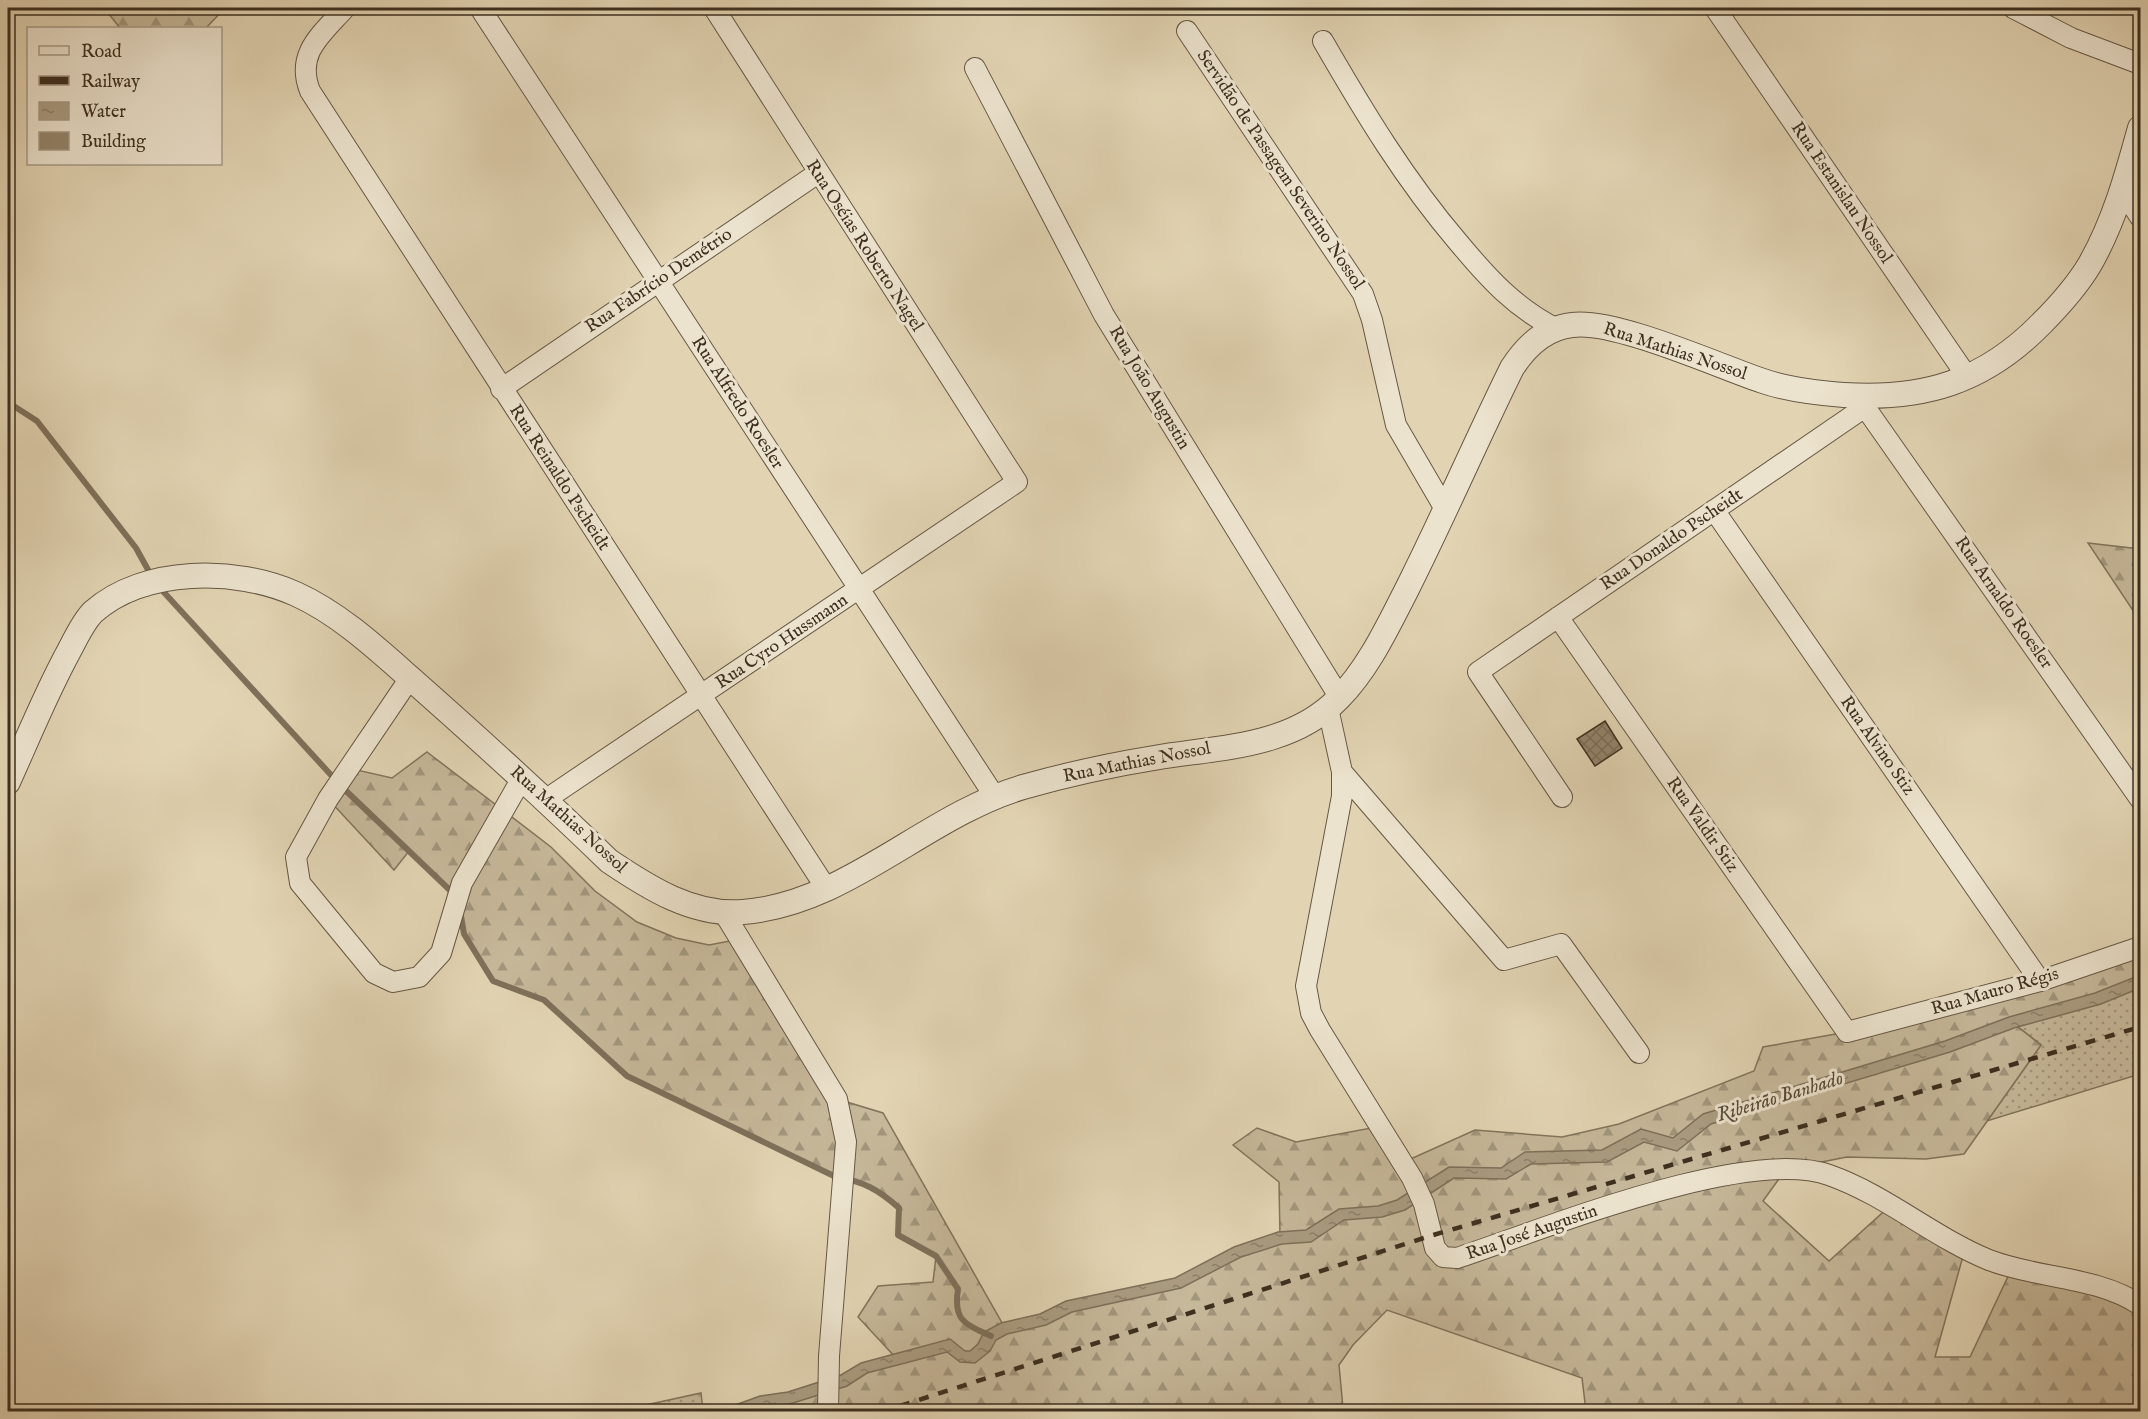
<svg xmlns="http://www.w3.org/2000/svg" width="2148" height="1419" font-family="'IM FELL English',serif">
	<style>
		.grass { fill: url(#grass-dots); stroke: #82745c; stroke-width: 1.5 }
		.forest { fill: url(#forest-firs); stroke: #82745c; stroke-width: 1.5 }
		.water { fill: url(#water-ripples); stroke: #7e705a; stroke-width: 1.5 }
		.lines { fill: none; stroke-linecap: round; stroke-linejoin: round }
		.stream { stroke: #7e705a; stroke-width: 6 }
		.building { fill: url(#building-cross-hatch); stroke: #3d2f1f; stroke-width: 1.5 }
		.minor-casing { stroke: #665844; stroke-width: 22 }
		.tertiary-casing { stroke: #665844; stroke-width: 26 }
		.minor { stroke: #ece3ce; stroke-width: 20 }
		.tertiary { stroke: #ece3ce; stroke-width: 24 }
		.rail { stroke: #3d2f1f; stroke-width: 4.5; stroke-dasharray: 10 10; stroke-linecap: butt }
		.labels { text-anchor: middle; dominant-baseline: central; stroke-width: 6; stroke-linejoin: round; paint-order: stroke }
		.street-label { font-size: 18px; fill: #3d2f1f; stroke: #ece3ce }
		.water-label { font-size: 20px; font-style: italic; fill: #584a38; stroke: #ece3ce }
	</style>
	<defs>
		<pattern id="grass-dots" width="8" height="8" patternUnits="userSpaceOnUse" patternTransform="scale(1.5)"><rect width="8" height="8" fill="#c6b89a"/><path d="M2 2h.1M6 6h.1" fill="none" stroke="#a2967d" stroke-width="1.8" stroke-linecap="round"/></pattern>
		<pattern id="forest-firs" width="22" height="20" patternUnits="userSpaceOnUse" patternTransform="scale(1.5)"><rect width="22" height="20" fill="#c6b89a"/><path d="M5 1l3.5 6h-7zM16 11l3.5 6h-7z" fill="#a2967d"/></pattern>
		<pattern id="water-ripples" width="26" height="14" patternUnits="userSpaceOnUse" patternTransform="scale(1.5)"><rect width="26" height="14" fill="#aa9c81"/><path d="M2 4q2-2 4 0t4 0M15 11q2-2 4 0t4 0" fill="none" stroke="#8c8069"/></pattern>
		<pattern id="building-cross-hatch" width="8" height="8" patternUnits="userSpaceOnUse" patternTransform="scale(1.5)"><rect width="8" height="8" fill="#93856c"/><path d="M0 0l8 8M0 8l8-8" fill="none" stroke="#796d58"/></pattern>
	</defs>
	<rect width="100%" height="100%" fill="#e2d4b3"/>
	<filter id="stains"><feTurbulence type="fractalNoise" baseFrequency=".00333" numOctaves="4"/><feColorMatrix values="0 0 0 0 .2 0 0 0 0 .09 0 0 0 0 .02 0 0 0 .5 -.17"/></filter>
	<radialGradient id="worn" r=".72"><stop offset=".6" stop-color="#630" stop-opacity="0"/><stop offset="1" stop-color="#630" stop-opacity=".3"/></radialGradient>
	<!-- grass -->
	<path class="grass" d="M2140 982V1074L1987 1121 2041 1045 2013 1023Z
		M701 1393 703 1411H626L632 1408Z"/>
	<!-- forest -->
	<path class="forest" d="M104 8H225L206 28H120Z
		M2088 543 2140 549V621Z
		M427 752 551 847 595 891 637 922 676 938 709 945 740 939 837 1099 883 1113 1005 1328 1070 1306 1179 1283 1280 1238 1279 1182 1233 1145 1257 1128 1296 1142 1382 1126 1404 1162 1475 1130 1562 1137 1619 1124 1754 1071 1763 1047 1847 1032 2140 947V982L2013 1023 2041 1045 1964 1154 1926 1159 1847 1157 1786 1169 1763 1201 1829 1261 1890 1206 1965 1249 1935 1357H1970L2012 1268 2140 1305V1404L2133 1412 1586 1411 1582 1378 1387 1310 1353 1345 1339 1365 1343 1408 1345 1411H730L896 1358 858 1317 878 1286 933 1282 936 1256 898 1235 899 1208C878 1190 863 1181 836 1177L627 1076 544 1000 493 981 464 934 459 899 409 851 394 870 328 799 348 768 392 778Z"/>
	<!-- water -->
	<path class="water" d="M2140 975V988L2101 1004 2014 1028 1950 1052 1711 1124 1677 1151 1644 1142 1607 1162 1531 1164 1506 1179 1454 1178 1405 1210 1382 1217 1344 1220 1311 1242 1282 1244 1241 1257 1181 1288 1072 1312 1046 1325 1007 1334 996 1340 990 1351 975 1363 960 1362 947 1352 867 1373 847 1386 793 1403 750 1411 716 1412 760 1396 788 1392 841 1375 861 1363 950 1339 965 1351H970L978 1344 984 1332 1001 1323 1040 1314 1066 1301 1175 1278 1234 1247 1278 1232 1306 1230 1339 1209 1378 1206 1397 1200 1449 1167 1501 1168 1525 1152 1602 1150 1641 1129 1673 1138 1703 1114 1945 1041 2009 1017 2095 993Z"/>
	<g class="lines">
		<!-- stream -->
		<path class="stream" d="M8 361 9 403 37 421 136 548 152 577
			M160 588 331 775
			M343 788 455 895
			M460 910 464 934 493 981 544 1000 627 1076 836 1177C863 1181 879 1190 899 1208L898 1235 936 1256 958 1289C953 1321 965 1324 991 1336"/>
	</g>
	<!-- building -->
	<path class="building" d="M1605 721 1622 748 1595 766 1577 739Z"/>
	<g class="lines">
		<defs>
			<path id="minor" d="M345 8C322 34 295 53 310 91L826 888
				M480 8 995 797
				M1715 8 1968 378
				M2013 8 2071 38 2140 64
				M1187 31 1363 294 1372 320 1396 425 1445 509
				M1323 41C1364 112 1405 180 1458 242 1488 278 1515 308 1557 329
				M975 68 1104 315 1340 698
				M2122 190 2140 217
				M501 389 818 173
				M1863 396 1865 407 2140 799
				M1714 510 2040 981
				M1558 617 1847 1032 2040 981 2140 947
				M410 678 328 799 296 857 300 883 374 973 393 982 419 977 441 953 462 883 522 778
				M1328 708 1342 772V796L1306 986 1311 1013 1320 1030 1412 1178 1424 1204 1435 1248 1443 1257 1457 1258C1542 1230 1746 1146 1829 1175 1886 1195 1933 1237 1989 1260 2038 1279 2097 1276 2140 1305
				M1342 772 1504 960 1561 944 1639 1053
				M1562 797 1478 672 1865 407
				M545 800 1017 482 714 8
				M724 913 837 1099 846 1142 829 1356 828 1412"/>
			<path id="tertiary" d="M8 782C28 738 46 693 69 651 76 638 83 622 93 612 144 567 236 567 296 594 338 613 374 646 409 677 477 737 544 798 609 861 649 888 693 916 743 912 847 904 925 816 1023 787 1066 775 1110 765 1154 758 1218 747 1291 748 1339 698 1367 670 1386 630 1404 595 1442 520 1475 443 1512 368 1526 346 1545 328 1572 325 1615 319 1718 366 1763 381 1789 390 1816 393 1844 395 1924 400 1984 382 2041 324 2059 306 2077 286 2090 264 2114 222 2127 175 2140 128"/>
		</defs>
		<!-- minor casing -->
		<use href="#minor" class="minor-casing"/>
		<!-- tertiary casing -->
		<use href="#tertiary" class="tertiary-casing"/>
		<!-- minor -->
		<use href="#minor" class="minor"/>
		<!-- tertiary -->
		<use href="#tertiary" class="tertiary"/>
		<!-- rail -->
		<path class="rail" d="M881 1412 1430 1236 2140 1027"/>
	</g>
	<g class="labels">
		<!-- street labels -->
		<g class="street-label">
			<text transform="translate(1280 170) rotate(56)">Servidão de Passagem Severino Nossol</text>
			<text transform="translate(1841 193) rotate(56)">Rua Estanislau Nossol</text>
			<text transform="translate(864 246) rotate(57)">Rua Oséias Roberto Nagel</text>
			<text transform="translate(659 281) rotate(-34)">Rua Fabrício Demétrio</text>
			<text transform="translate(1675 352) rotate(18)">Rua Mathias Nossol</text>
			<text transform="translate(1149 388) rotate(59)">Rua João Augustin</text>
			<text transform="translate(737 403) rotate(57)">Rua Alfredo Roesler</text>
			<text transform="translate(559 478) rotate(57)">Rua Reinaldo Pscheidt</text>
			<text transform="translate(1672 540) rotate(-34)">Rua Donaldo Pscheidt</text>
			<text transform="translate(2003 603) rotate(55)">Rua Arnaldo Roesler</text>
			<text transform="translate(782 642) rotate(-34)">Rua Cyro Hussmann</text>
			<text transform="translate(1877 746) rotate(55)">Rua Alvino Stiz</text>
			<text transform="translate(1137 763) rotate(-11)">Rua Mathias Nossol</text>
			<text transform="translate(568 820) rotate(42)">Rua Mathias Nossol</text>
			<text transform="translate(1702 825) rotate(55)">Rua Valdir Stiz</text>
			<text transform="translate(1995 992) rotate(-16)">Rua Mauro Régis</text>
			<text transform="translate(1532 1233) rotate(-19)">Rua José Augustin</text>
		</g>
		<!-- water labels -->
		<g class="water-label">
			<text transform="translate(1780 1097) rotate(-17)">Ribeirão Banhado</text>
		</g>
	</g>
	<!-- margin -->
	<rect width="2148" height="1419" fill="none" stroke="#e2d4b3" stroke-width="30"/>
	<rect x="9" y="9" width="2130" height="1401" fill="none" stroke="#3d2f1f" stroke-width="3"/>
	<rect x="15" y="15" width="2118" height="1389" fill="none" stroke="#3d2f1f" stroke-width="1.5"/>
	<!-- legend -->
	<rect x="27" y="27" width="195" height="138" fill="#ece3ce" stroke="#a69b88" stroke-width="1.5"/>
	<rect x="39" y="46" width="30" height="9" fill="#ece3ce" stroke="#a69b88" stroke-width="1.5"/>
	<text x="81" y="57" font-size="18" fill="#3d2f1f">Road</text>
	<rect x="39" y="76" width="30" height="9" fill="#3d2f1f" stroke="#a69b88" stroke-width="1.5"/>
	<text x="81" y="87" font-size="18" fill="#3d2f1f">Railway</text>
	<rect x="39" y="102" width="30" height="18" fill="url(#water-ripples)" stroke="#a69b88" stroke-width="1.5"/>
	<text x="81" y="117" font-size="18" fill="#3d2f1f">Water</text>
	<rect x="39" y="132" width="30" height="18" fill="#93856c" stroke="#a69b88" stroke-width="1.5"/>
	<text x="81" y="147" font-size="18" fill="#3d2f1f">Building</text>
	<rect width="100%" height="100%" filter="url(#stains)"/>
	<rect width="100%" height="100%" fill="url(#worn)"/>
</svg>
